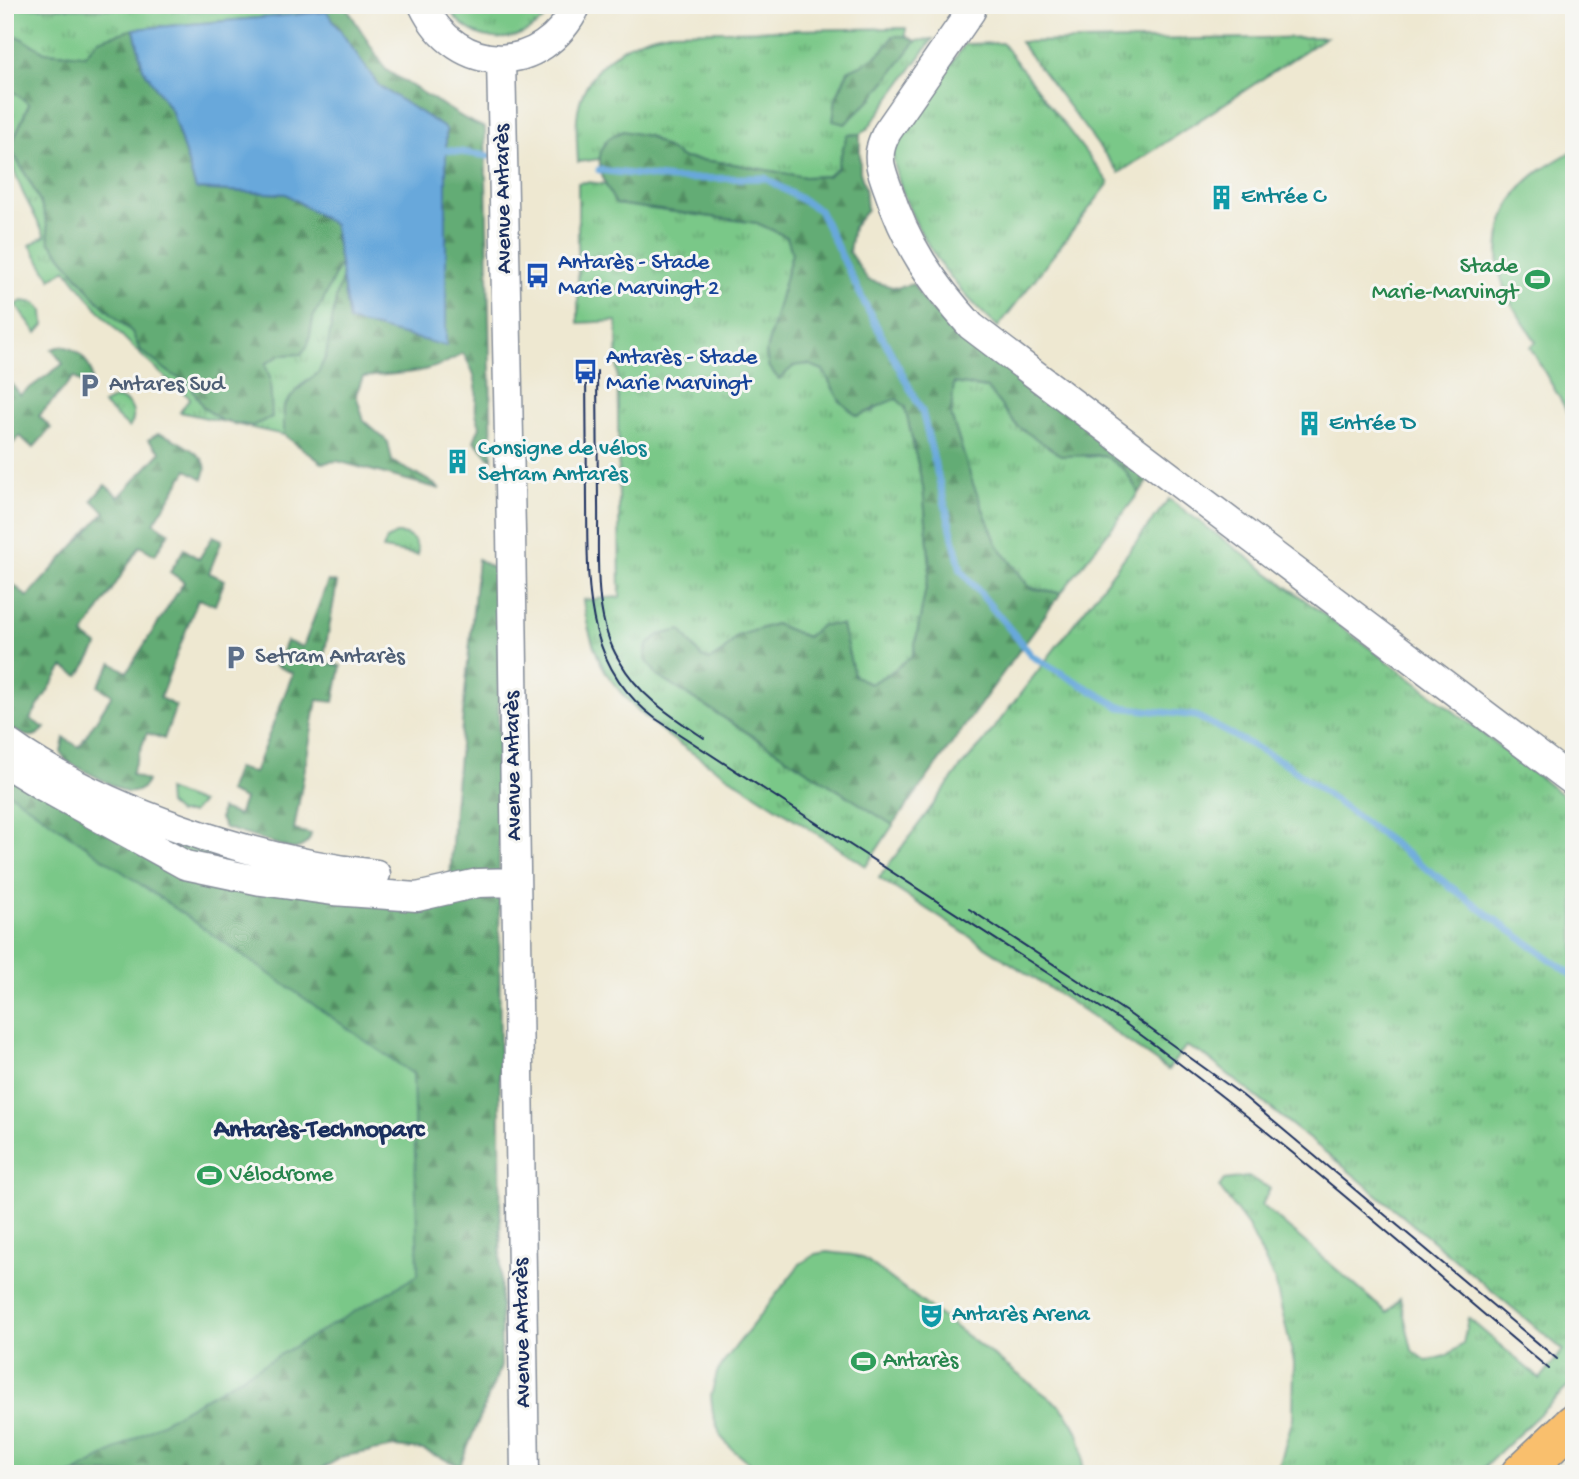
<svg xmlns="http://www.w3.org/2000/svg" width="1579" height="1479" font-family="'Gochi Hand',sans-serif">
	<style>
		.grass { fill: url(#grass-tufts); stroke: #4a7c73; stroke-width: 2 }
		.forest { fill: url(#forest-firs); stroke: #3f6e69; stroke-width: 2 }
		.garden { fill: #7ac888; stroke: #4a7c73; stroke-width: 2 }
		.water { fill: #68a8db; stroke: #426c9c; stroke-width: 2 }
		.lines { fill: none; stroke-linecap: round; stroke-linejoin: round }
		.stream { stroke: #68a8db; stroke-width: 7 }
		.minor-casing { stroke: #848c98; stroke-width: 31 }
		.primary-casing { stroke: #848c98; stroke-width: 41 }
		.minor { stroke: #fff; stroke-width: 28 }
		.primary { stroke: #f9bf6d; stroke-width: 38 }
		.tram { stroke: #1b2f5e; stroke-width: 2 }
		.labels { text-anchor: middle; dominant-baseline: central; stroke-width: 6; stroke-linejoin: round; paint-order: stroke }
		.culture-label { font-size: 23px; fill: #0d838f; stroke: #f6f6f2; text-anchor: start }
		.street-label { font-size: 23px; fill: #1b2f5e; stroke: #f6f6f2 }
		.transit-label { font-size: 23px; fill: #164399; stroke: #f6f6f2; text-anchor: start }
		.leisure-label { font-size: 23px; fill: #27864d; stroke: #f6f6f2; text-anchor: start }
		.service-label { font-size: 23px; fill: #4e5e75; stroke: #f6f6f2; text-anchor: start }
		.quarter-label { font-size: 26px; font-weight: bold; fill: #1b2f5e; stroke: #f6f6f2 }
	</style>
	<defs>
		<pattern id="grass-tufts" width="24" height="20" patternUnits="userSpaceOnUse" patternTransform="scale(1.75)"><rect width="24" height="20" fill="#7ac888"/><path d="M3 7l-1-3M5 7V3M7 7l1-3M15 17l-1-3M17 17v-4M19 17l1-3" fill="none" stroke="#63a372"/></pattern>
		<pattern id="forest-firs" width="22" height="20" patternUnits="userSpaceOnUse" patternTransform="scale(1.75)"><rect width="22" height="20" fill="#63ac74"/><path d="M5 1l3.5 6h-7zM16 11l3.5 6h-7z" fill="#518c62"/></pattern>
	</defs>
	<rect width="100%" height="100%" fill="#f6f6f2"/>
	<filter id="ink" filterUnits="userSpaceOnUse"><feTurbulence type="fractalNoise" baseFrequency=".0143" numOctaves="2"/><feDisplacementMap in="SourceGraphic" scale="14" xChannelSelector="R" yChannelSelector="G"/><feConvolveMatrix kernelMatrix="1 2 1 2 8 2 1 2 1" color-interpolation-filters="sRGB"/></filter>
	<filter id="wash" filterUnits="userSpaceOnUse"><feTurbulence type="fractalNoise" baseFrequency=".00686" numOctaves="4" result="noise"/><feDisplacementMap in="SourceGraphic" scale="28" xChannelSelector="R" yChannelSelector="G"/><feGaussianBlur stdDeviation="1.57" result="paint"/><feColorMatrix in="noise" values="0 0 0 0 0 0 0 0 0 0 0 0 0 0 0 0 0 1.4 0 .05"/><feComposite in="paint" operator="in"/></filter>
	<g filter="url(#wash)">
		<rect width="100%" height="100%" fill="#eee8d1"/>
		<!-- grass -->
		<path class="grass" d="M446 5H556C526 48 474 51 446 5Z
			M5 7 327 12 134 29 98 40 86 55 45 52 17 36 5 47Z
			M906 28V36H893C883 56 867 62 848 71L836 98 834 120 845 124 874 96 916 41 933 39 868 128 860 134 847 135 837 168 828 176 805 177 728 163 682 158 648 136 608 139 599 159 578 162C577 147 576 132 577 118 581 70 625 39 669 32Z
			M1326 37 1119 173 1020 42Z
			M1002 43 1109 183 998 327C946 281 905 222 892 153L893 145 965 44Z
			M5 83 29 104 10 148C27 177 48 206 49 241L98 301 132 332 140 350 170 373 190 385 203 407 270 378 265 364 281 355 301 354 308 345 314 314 322 303 340 263 342 279 337 293 326 356 318 373 299 387 284 406V435L180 412 190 398C141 359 103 319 66 269L51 279 30 245 45 236 23 193 5 148Z
			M586 182 605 184 616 204 757 223 787 237 792 253 766 352 769 368 808 364 823 370 840 401 872 412 885 401 897 399 905 407 923 487 930 567 913 655 890 673 870 684 854 676 847 653 822 625 807 637 775 624 737 636 724 651 710 660 701 657 681 630 659 635 647 646 645 658 658 676 893 825 866 866C824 838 782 811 740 784 694 754 644 725 611 680 595 657 587 628 583 600L620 597 617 321 578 323V183Z
			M22 301 36 303 43 311 44 325 37 333 16 305Z
			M953 383 987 388 1017 426 1088 457 1104 455 1125 470 1139 493 1061 593 1030 588 997 544 973 484 951 415Z
			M115 398C132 400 138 415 129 428L103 404Z
			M1169 499 1426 690 1574 804V1381L1477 1474H1277L1293 1418 1294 1362 1275 1281 1248 1226 1219 1187 1224 1180 1248 1177 1270 1188 1262 1205 1387 1313 1400 1298 1412 1350 1427 1361 1446 1356 1463 1344 1468 1318 1540 1379 1563 1350 1344 1167 1204 1055 1186 1046 1168 1070 1086 1012 879 878 961 767 982 744Z
			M396 534C410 533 418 541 418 555L383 549 387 539Z
			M167 790 201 803 192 813H178L168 804Z"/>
		<!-- forest -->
		<path class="forest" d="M192 5H345L386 70 467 120 485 128 492 460 474 441 480 426C472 409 478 403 476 386 475 373 469 364 463 353 431 375 400 373 363 377L356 394 364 421 388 442 392 461C408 472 426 476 440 489L337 461 322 463 284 435V406L297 390 318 373 326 356 337 293 342 279 349 321 446 129 378 86 327 12 125 9Z
			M134 29 143 68 172 112 196 189 286 194 334 225 340 263 322 303 314 314 308 345 301 354 281 355 265 364 270 378 272 417 252 426 222 421 203 407 190 385 170 373 140 350 132 332 98 301 49 241C48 206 27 177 10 148L29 104 6 86 5 47 17 36 45 52 85 55 98 40Z
			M893 36H906L916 41 874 96 845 124 833 121 836 98 848 71C867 62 883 56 893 36Z
			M623 131 648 136 682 158 728 163 805 177 828 176 837 168 847 135 860 134V172L865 188 867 210 853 227 849 252 868 280 896 288 913 284 928 307 1152 477 1139 493 1125 470 1104 455 1062 456 1017 426 987 388 954 383 951 415 973 484 997 544 1030 588 1061 593 893 825 658 676 645 658 647 646 659 635 681 630 701 657 710 660 724 651 737 636 775 624 807 637 822 625H842L854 675 870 684 890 673 913 655 930 567 923 487 905 407 897 399C882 402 872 412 857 416L840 401 823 370 808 364 794 366 779 379 769 368 766 352 792 253 787 237 757 223 616 204C605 185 590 159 608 139 611 136 619 133 623 131Z
			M62 346C81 349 99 371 88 389L74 377 39 416 51 428 33 448 20 436 5 452V383L9 381 20 395 63 364 52 349Z
			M158 434C168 434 199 452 204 462 207 468 205 473 203 479L187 470 154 523 169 532 155 555 140 546 83 635 98 646 79 676 63 667 30 719 45 728C32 744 19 733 5 724V620L8 617 5 615V594L14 585 27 597 105 512 92 500 105 485 119 497 161 452 148 440Z
			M213 536 222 540 209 573 225 580 215 605 198 599 160 698 176 706 164 739 147 733 131 774 147 781C143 790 135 794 125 792L66 761 61 752 64 738 79 747 112 695 98 686 112 663 127 672 184 582 170 572 184 549 199 559Z
			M478 559 496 570 498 579 501 1366 460 1466 423 1450 395 1447 344 1456 313 1474H5V743L154 831 405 893 450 883 454 807Z
			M328 581 337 583 323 662 341 666 334 702 317 700 294 830 311 834C309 844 302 848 292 849L225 828 220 819 221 809 238 815 244 799 228 792 237 768 254 773 293 673 276 666 286 641 303 647Z"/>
		<!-- garden -->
		<path class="garden" d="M1574 150V423L1530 347 1536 342C1526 325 1512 309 1505 290 1492 257 1498 216 1521 188 1535 171 1556 161 1574 150Z
			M5 790 413 1074 418 1275 73 1474H5Z
			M827 1252 853 1255 865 1259 1060 1406C1078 1426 1087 1447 1081 1474H764L733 1450 721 1437 713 1414 711 1396 717 1373 726 1359 800 1264 816 1254Z"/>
		<!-- water -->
		<path class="water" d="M327 12 379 86 446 129V346L349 321 334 225 286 194 196 189 172 112 143 68 134 29Z"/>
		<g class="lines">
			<!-- stream -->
			<path class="stream" d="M446 150 489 156
				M599 170 672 179 765 178 819 210 868 310 922 411 961 570 1032 656 1120 707 1196 716 1285 763 1490 916 1574 976"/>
		</g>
	</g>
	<g filter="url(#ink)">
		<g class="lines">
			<defs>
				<path id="minor" d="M423 5C457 77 543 76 577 5
					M971 5V11L887 132C885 136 882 142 881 147 877 161 883 175 888 189 906 244 932 283 971 326L1574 782
					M501 59 511 532 525 1474
					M5 741C102 811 257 861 376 874
					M5 763 44 787 185 865 261 881 333 891 417 897 478 883 516 882"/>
				<path id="primary" d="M1520 1474 1574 1423"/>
			</defs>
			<!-- minor casing -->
			<use href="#minor" class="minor-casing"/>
			<!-- primary casing -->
			<use href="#primary" class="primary-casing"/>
			<!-- minor -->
			<use href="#minor" class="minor"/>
			<!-- primary -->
			<use href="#primary" class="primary"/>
			<!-- tram -->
			<path class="tram" d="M586 371C586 415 587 460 587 505 588 587 583 665 656 719L1123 1022C1272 1129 1408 1251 1549 1369
				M597 371C597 415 598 460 598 504 599 554 592 616 619 660 639 696 671 716 704 738
				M969 909 1128 1013 1242 1095 1557 1359"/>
		</g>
	</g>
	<!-- icons -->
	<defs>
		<symbol id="building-bare" viewBox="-9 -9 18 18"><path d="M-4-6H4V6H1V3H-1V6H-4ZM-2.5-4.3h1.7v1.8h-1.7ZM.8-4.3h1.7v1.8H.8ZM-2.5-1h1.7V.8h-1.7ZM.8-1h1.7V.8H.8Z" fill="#0f9aa8" stroke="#f6f6f2" stroke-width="2.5" paint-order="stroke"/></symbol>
		<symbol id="bus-bare" viewBox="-9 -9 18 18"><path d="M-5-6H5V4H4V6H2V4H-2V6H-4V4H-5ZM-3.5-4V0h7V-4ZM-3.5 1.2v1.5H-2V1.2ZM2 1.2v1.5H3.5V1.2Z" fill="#1a4fb4" stroke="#f6f6f2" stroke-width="2.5" paint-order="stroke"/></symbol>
		<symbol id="stadium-bare" viewBox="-9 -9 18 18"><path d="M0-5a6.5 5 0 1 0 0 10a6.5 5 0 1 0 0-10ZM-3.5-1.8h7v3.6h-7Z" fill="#2e9e5b" stroke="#f6f6f2" stroke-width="2.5" paint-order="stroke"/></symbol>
		<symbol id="parking-bare" viewBox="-9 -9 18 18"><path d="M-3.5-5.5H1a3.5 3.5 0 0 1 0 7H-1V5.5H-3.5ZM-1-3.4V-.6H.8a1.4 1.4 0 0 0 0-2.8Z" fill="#5c6f8a" stroke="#f6f6f2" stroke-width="2.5" paint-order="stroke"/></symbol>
		<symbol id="theatre-bare" viewBox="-9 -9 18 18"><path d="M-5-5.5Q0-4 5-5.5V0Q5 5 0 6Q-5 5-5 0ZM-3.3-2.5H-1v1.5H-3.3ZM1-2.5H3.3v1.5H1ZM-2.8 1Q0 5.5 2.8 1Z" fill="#0f9aa8" stroke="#f6f6f2" stroke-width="2.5" paint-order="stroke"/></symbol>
	</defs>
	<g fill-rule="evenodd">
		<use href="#building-bare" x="1204" y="180" width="35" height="35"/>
		<use href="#bus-bare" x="520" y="258" width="35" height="35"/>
		<use href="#stadium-bare" x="1520" y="262" width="35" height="35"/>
		<use href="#bus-bare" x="568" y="354" width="35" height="35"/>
		<use href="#parking-bare" x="72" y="368" width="35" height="35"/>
		<use href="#building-bare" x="1292" y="406" width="35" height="35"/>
		<use href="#building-bare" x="440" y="444" width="35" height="35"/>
		<use href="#parking-bare" x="218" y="640" width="35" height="35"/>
		<use href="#stadium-bare" x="192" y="1158" width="35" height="35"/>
		<use href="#theatre-bare" x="914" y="1298" width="35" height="35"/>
		<use href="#stadium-bare" x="846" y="1344" width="35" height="35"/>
	</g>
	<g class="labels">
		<!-- culture labels -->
		<g class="culture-label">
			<text x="1241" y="197">Entrée C</text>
			<text x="1329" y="424">Entrée D</text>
			<text x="478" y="449">Consigne de vélos<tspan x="478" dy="26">Setram Antarès</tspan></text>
			<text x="952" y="1315">Antarès Arena</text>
		</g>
		<!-- street labels -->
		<g class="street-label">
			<text transform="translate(504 199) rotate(-91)">Avenue Antarès</text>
			<text transform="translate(514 766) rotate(-91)">Avenue Antarès</text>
			<text transform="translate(523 1333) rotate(-91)">Avenue Antarès</text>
		</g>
		<!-- transit labels -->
		<g class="transit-label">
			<text x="558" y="263">Antarès - Stade<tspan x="558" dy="26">Marie Marvingt 2</tspan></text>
			<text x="606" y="358">Antarès - Stade<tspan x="606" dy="26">Marie Marvingt</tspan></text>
		</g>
		<!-- leisure labels -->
		<g class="leisure-label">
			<text x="1518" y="267" text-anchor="end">Stade<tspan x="1518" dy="26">Marie-Marvingt</tspan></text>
			<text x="230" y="1175">Vélodrome</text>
			<text x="883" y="1361">Antarès</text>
		</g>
		<!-- service labels -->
		<g class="service-label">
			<text x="109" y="385">Antares Sud</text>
			<text x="255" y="657">Setram Antarès</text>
		</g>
		<!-- quarter labels -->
		<g class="quarter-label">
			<text x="319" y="1131">Antarès-Technoparc</text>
		</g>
	</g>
	<!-- margin -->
	<rect width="1579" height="1479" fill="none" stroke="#f6f6f2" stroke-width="28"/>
</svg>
